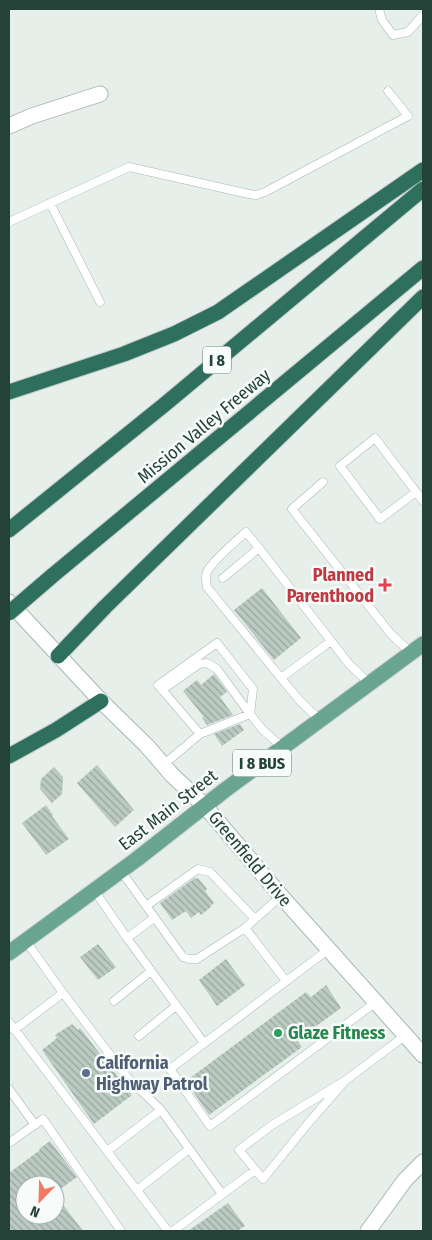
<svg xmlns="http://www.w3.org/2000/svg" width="432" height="1240" font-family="'Fira Sans Condensed',sans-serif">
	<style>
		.building { fill: url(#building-back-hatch) }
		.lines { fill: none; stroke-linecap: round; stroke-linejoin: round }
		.service-casing { stroke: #a8b8b1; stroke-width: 9 }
		.minor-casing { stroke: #a8b8b1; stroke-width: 17 }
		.secondary-casing { stroke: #a4bbb1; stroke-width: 17 }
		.primary-casing { stroke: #c2cac7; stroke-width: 17 }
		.motorway-casing { stroke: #c2cac7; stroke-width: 17 }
		.service { stroke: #fff; stroke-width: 8 }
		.minor { stroke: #fff; stroke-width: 15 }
		.secondary { stroke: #fff; stroke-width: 15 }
		.primary { stroke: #6aa592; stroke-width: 15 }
		.motorway { stroke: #2f6f5d; stroke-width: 15 }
		.motorway-bridge-casing { stroke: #c2cac7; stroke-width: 17; stroke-linecap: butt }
		.motorway-bridge { stroke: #2f6f5d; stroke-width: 15 }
		.health-dot { fill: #e0444e; stroke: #f7fbf9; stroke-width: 2 }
		.leisure-dot { fill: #2e9e5b; stroke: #f7fbf9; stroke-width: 2 }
		.service-dot { fill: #5c6f8a; stroke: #f7fbf9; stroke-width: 2 }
		.labels { text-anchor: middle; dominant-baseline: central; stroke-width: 5; stroke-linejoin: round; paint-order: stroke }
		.shield { fill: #f7fbf9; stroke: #637a72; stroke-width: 1 }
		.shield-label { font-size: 16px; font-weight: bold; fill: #244238 }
		.street-label { font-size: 18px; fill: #244238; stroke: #f7fbf9 }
		.health-label { font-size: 18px; font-weight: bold; fill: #be3a42; stroke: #f7fbf9; text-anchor: end }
		.leisure-label { font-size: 18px; font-weight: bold; fill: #27864d; stroke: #f7fbf9; text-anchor: start }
		.service-label { font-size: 18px; font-weight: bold; fill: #4e5e75; stroke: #f7fbf9; text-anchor: start }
	</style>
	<defs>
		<pattern id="building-back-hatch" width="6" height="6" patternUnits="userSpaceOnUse" patternTransform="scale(1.25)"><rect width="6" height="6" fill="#bbcac3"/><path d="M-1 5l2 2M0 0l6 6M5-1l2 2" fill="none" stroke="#98a69f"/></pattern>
	</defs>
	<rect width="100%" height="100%" fill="#e6efea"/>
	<!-- building -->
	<path class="building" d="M262 588 301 638 274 660 234 610Z
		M214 674 227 692 220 697 233 715 207 725 202 718 204 717 183 691 197 680 201 685Z
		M240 724 244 730 222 746 214 734Z
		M97 765 134 810 115 827 77 783Z
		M54 767 63 777 62 794 52 803 40 789 41 779Z
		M46 805 53 815 52 816 69 839 46 855 22 823Z
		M195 878 196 879 198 878 207 889 205 891 214 903 210 906 211 907 201 915 199 912 191 918 186 911 172 920 160 903Z
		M98 944 116 967 98 980 80 957Z
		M226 959 245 985 217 1006 199 980Z
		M326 985 341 1008 297 1040 302 1047 209 1115 186 1081 306 992 311 997Z
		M72 1024 78 1030 80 1028 132 1095 94 1124 42 1050 57 1038 55 1035Z
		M50 1141 77 1177 55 1193V1185H25V1215H55V1194L83 1231H9V1173L40 1150 39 1149Z
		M228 1203 245 1226 237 1231H188Z"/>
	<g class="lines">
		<defs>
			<path id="service" d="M379 9 382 20 393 35 408 32 423 15
				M50 203 100 302
				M9 222 129 167 249 194 256 195 265 192 408 116 388 91
				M323 482 292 509 390 633 411 653
				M416 492 380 519 340 466 375 438 423 501
				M259 548 246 532C237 540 211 562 207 572 205 577 206 582 207 587L281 678
				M223 578 259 548 349 664 370 684
				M162 690 199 664 207 663 217 669 250 714 200 734
				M320 720 300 701 281 678 331 641
				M163 765 200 734 158 685 217 643 253 689 250 714 262 729 283 748
				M121 871 183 957 189 959H197L245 928
				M94 890 127 938 204 1043
				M281 896 245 928 286 981
				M146 906 198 869 210 872 255 919
				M127 938 154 918
				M329 949 170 1069 210 1126 376 1002
				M63 993 127 1077 161 1110
				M114 1001 151 971
				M9 1022 107 1151
				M14 1030 63 993 26 941
				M139 1036 176 1006
				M346 1080 310 1121 263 1179 239 1150 272 1125 346 1080 406 1035
				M9 1089 35 1125
				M9 1143 43 1119 121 1231
				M137 1190 189 1149
				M168 1231 107 1151 161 1110 222 1194
				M173 1231 255 1170"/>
			<path id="minor" d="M9 126 32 116 100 94
				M368 1231 405 1180 423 1162"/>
			<path id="secondary" d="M9 602 101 701 147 746 172 775 204 805 281 896 423 1055"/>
			<path id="primary" d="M9 953 137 859 225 790 423 644"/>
			<path id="motorway" d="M9 392 124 354 174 334 218 312 423 170
				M9 530 164 405 423 189
				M52 576 423 268
				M58 656 105 607 423 297
				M9 756 56 730 101 701"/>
		</defs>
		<!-- service casing -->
		<use href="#service" class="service-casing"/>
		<!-- minor casing -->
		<use href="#minor" class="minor-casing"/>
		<!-- secondary casing -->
		<use href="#secondary" class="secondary-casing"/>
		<!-- primary casing -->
		<use href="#primary" class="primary-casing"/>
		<!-- motorway casing -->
		<use href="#motorway" class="motorway-casing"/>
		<!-- service -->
		<use href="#service" class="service"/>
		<!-- minor -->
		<use href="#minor" class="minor"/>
		<!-- secondary -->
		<use href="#secondary" class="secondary"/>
		<!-- primary -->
		<use href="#primary" class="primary"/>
		<!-- motorway -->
		<use href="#motorway" class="motorway"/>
		<defs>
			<path id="motorway-bridge" d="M9 613 52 576"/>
		</defs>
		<!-- motorway-bridge casing -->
		<use href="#motorway-bridge" class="motorway-bridge-casing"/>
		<!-- motorway-bridge -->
		<use href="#motorway-bridge" class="motorway-bridge"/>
	</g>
	<!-- markers -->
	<path class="health-dot" d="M382.5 577.5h5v5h5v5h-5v5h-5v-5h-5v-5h5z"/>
	<circle class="leisure-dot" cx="278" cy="1033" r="5"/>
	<circle class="service-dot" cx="86" cy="1073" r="5"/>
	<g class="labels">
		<!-- shield labels -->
		<g class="shield">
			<rect x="203" y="346.5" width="28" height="27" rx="4"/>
			<rect x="233" y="749.5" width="58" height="27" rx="4"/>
		</g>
		<g class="shield-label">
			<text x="217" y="360">I 8</text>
			<text x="262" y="763">I 8 BUS</text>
		</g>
		<!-- street labels -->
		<g class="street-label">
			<text transform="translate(204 426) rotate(-40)">Mission Valley Freeway</text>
			<text transform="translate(168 810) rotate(-38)">East Main Street</text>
			<text transform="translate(250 859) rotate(50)">Greenfield Drive</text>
		</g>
		<!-- health labels -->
		<g class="health-label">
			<text x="374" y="575">Planned<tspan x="374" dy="21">Parenthood</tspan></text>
		</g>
		<!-- leisure labels -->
		<g class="leisure-label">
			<text x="288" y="1033">Glaze Fitness</text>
		</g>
		<!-- service labels -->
		<g class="service-label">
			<text x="96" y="1063">California<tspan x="96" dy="21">Highway Patrol</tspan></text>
		</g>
	</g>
	<!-- border -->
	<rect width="432" height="1240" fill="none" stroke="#244238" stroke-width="20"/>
	<!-- north arrow -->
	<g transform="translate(40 1200) rotate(203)"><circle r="24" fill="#f7fbf9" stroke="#a3b1ac"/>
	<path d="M0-4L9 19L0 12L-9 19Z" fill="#f37a60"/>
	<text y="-8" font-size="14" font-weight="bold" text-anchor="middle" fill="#244238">N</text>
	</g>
</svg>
